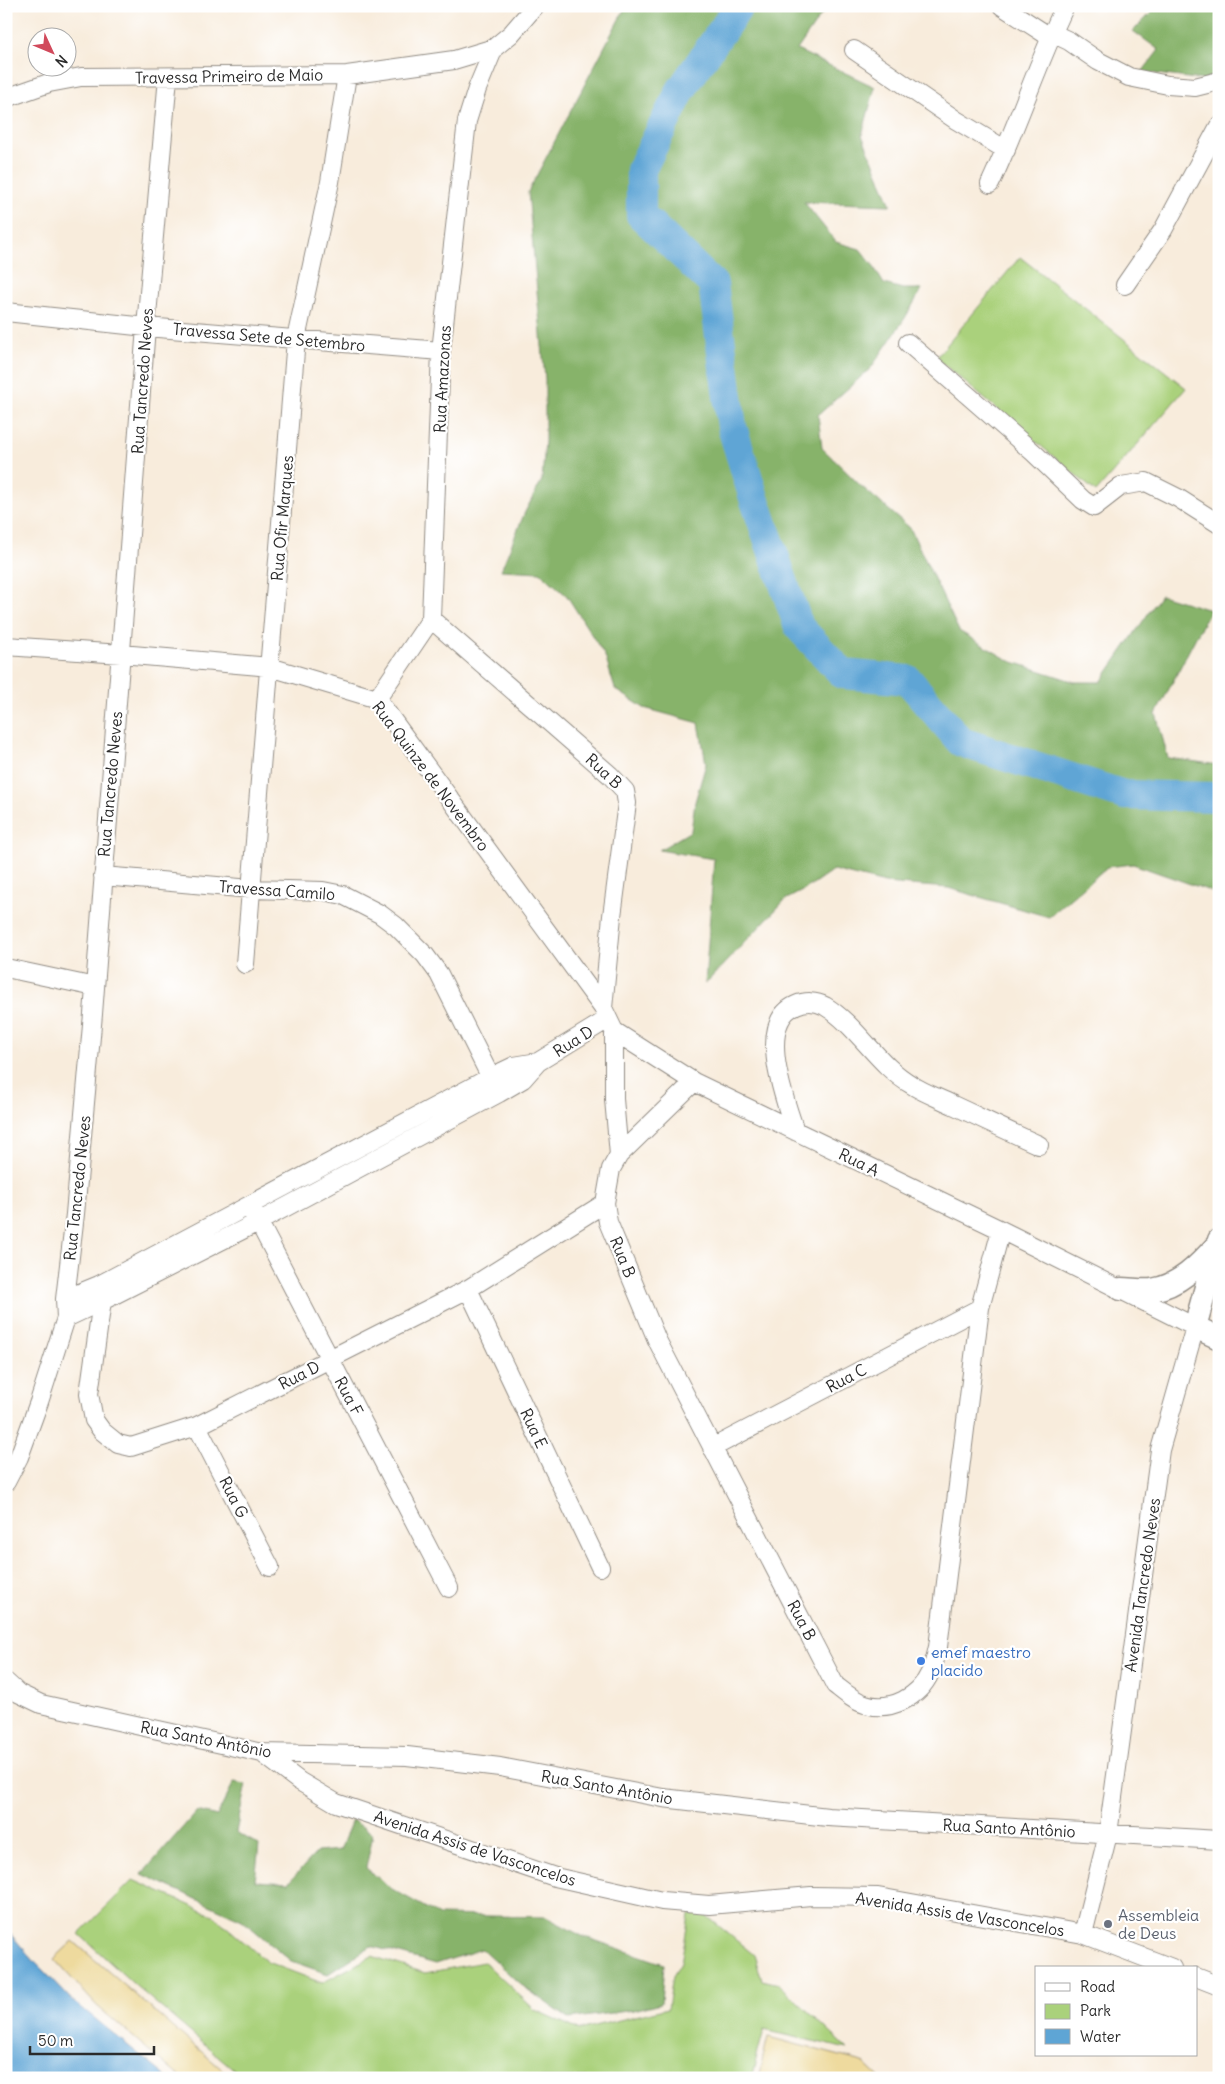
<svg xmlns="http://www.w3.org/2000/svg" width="1225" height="2084" font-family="Delius,sans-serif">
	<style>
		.green { fill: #aad17b; stroke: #6a7e53 }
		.forest { fill: #87b36b; stroke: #596f4b }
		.sand { fill: #eeda9e; stroke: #8c8264 }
		.water { fill: #5ea5d5; stroke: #446880 }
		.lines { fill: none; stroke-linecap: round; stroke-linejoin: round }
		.river { stroke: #5ea5d5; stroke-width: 30 }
		.minor-casing { stroke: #928c84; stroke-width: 20 }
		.tertiary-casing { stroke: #928c84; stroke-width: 25 }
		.minor { stroke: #fff; stroke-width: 18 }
		.tertiary { stroke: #fff; stroke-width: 22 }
		.shop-dot { fill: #3f7fe0; stroke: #fff; stroke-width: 2 }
		.worship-dot { fill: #6b7280; stroke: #fff; stroke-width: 2 }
		.labels { text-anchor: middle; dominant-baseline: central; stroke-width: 4.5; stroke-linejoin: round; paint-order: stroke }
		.street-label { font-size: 16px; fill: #2b2b2b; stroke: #fff }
		.shop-label { font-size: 16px; fill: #366cbe; stroke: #fff; text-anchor: start }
		.worship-label { font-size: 16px; fill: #5b616d; stroke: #fff; text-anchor: start }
	</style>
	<rect width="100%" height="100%" fill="#fff"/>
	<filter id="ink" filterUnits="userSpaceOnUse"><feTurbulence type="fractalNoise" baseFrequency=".02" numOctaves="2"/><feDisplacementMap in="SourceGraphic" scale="10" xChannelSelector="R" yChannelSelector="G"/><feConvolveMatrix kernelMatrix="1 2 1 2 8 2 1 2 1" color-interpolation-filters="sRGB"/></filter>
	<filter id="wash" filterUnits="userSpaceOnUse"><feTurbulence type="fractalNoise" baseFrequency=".0096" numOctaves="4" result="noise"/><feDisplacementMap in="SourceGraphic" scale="20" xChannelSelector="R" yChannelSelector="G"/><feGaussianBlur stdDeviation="1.12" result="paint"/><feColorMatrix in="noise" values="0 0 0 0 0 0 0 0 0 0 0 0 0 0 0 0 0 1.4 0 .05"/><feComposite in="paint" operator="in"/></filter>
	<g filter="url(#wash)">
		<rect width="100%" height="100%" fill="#f8ecdc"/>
		<!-- green -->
		<path class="green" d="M1020 257 1186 388 1096 492 936 358Z
			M133 1880 214 1916 267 1962 322 1983 372 1956 425 1973 484 1962 535 2010 579 2030 668 2008 673 1976 681 1963 689 1915 702 1912 754 1955 762 1980 779 1984 848 2049 764 2030 751 2078H244L137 1987 79 1934Z"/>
		<!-- forest -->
		<path class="forest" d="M626 6H827L797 50 875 87 862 135 891 205 804 202 836 242 860 249 872 264 884 284 903 289H922L905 318 871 368 818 415 822 448 861 486 910 528 959 631 1010 661 1075 682H1101L1161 595 1210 610 1156 714 1168 758 1219 765V894L1133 864 1107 867 1049 917 948 888 885 883 833 870 804 890 785 900 705 984 714 859 659 850 691 831 695 802 706 764 699 723 644 708 615 689 605 656 567 596 540 572 501 570 525 512 542 480 545 441V379L528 192Z
			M1153 6H1219V75L1203 80 1142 72 1159 50 1133 31 1151 13Z
			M234 1782 246 1784 236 1832 259 1845 255 1881 288 1883 317 1852 340 1850 352 1820 373 1834 366 1868 392 1889 439 1915 546 1917 582 1936 664 1964 661 2003 634 2010 569 2019 520 1984 482 1949 436 1964 371 1946 328 1974 291 1961 242 1920 142 1874 197 1811 217 1816Z"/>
		<!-- sand -->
		<path class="sand" d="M73 1941 232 2078H181L96 2005 54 1959Z
			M768 2037 863 2062 880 2078H758Z"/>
		<!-- water -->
		<path class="water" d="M6 1929 35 1962 71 1999 168 2078H6Z"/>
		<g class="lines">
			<!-- river -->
			<path class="river" d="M739 6 681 90 641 170V215L713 284 732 427 754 498 799 627 843 674 908 680 961 742 1124 795 1219 797"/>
		</g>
	</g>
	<g filter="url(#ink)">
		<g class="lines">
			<defs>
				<path id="minor" d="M1002 6 1050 37
					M1052 33 1069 41 1098 61 1129 77 1168 85 1195 87 1219 81
					M854 50 956 120 1006 150
					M6 98 49 83 81 77 347 75 454 60 494 48 511 34 535 6
					M990 184C1018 125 1037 64 1065 6
					M1125 285 1163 230 1219 126
					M6 312 146 327 441 351
					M908 343 1034 453 1083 500 1094 507 1121 486 1146 482 1178 498 1219 524
					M431 619 610 775 625 791 627 803 612 916 603 1008 614 1031 694 1082 1001 1230 1195 1327 1160 1450 1108 1834 1083 1934
					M6 646 121 654 270 667 377 699 603 1008
					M377 699 431 619 441 351 467 121 477 89 494 48
					M103 876 251 889 323 891 343 895 380 914 396 926 425 955 439 974 496 1088
					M245 964 296 339 330 182 347 75
					M6 968 95 987
					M614 1031V1099L619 1155 611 1169 605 1203 608 1222 657 1340 835 1685C844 1692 854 1701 865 1704 891 1712 919 1697 930 1673 934 1666 936 1655 938 1647L980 1308 1001 1230
					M795 1131C785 1100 755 1023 796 1005 805 1001 816 1001 825 1006 858 1026 878 1066 912 1085 924 1093 939 1098 953 1105 981 1118 1010 1132 1039 1145
					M619 1155 694 1082
					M253 1211 449 1588
					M99 1285 102 1301 89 1394 94 1420 102 1431 118 1444 131 1447 197 1426 468 1289 605 1203
					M468 1289 600 1567
					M65 1299 99 1285 491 1077 514 1066 538 1062
					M66 1318 102 1301 258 1222 499 1093 523 1079 538 1062 608 1019
					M197 1426 270 1567
					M712 1448 980 1308
					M6 1482 19 1457 39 1402 66 1318 65 1299 75 1214 93 1014 146 327 168 77
					M6 1682 18 1693 41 1704 262 1753 407 1756 500 1767 663 1798 828 1817 1219 1840
					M262 1753 299 1781 336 1803 555 1877 662 1901 709 1905 811 1896 878 1897 1083 1934 1172 1968
					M1196 1977 1219 1986"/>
				<path id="tertiary" d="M1219 1240 1195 1327 1219 1338
					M1121 1289C1131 1289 1142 1291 1152 1290 1179 1286 1199 1265 1216 1246"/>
			</defs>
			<!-- minor casing -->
			<use href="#minor" class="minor-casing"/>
			<!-- tertiary casing -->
			<use href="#tertiary" class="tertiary-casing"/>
			<!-- minor -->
			<use href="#minor" class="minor"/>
			<!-- tertiary -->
			<use href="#tertiary" class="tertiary"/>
		</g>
	</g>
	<!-- markers -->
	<circle class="shop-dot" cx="921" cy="1661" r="5"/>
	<circle class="worship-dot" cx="1108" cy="1924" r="5"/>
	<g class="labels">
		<!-- street labels -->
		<g class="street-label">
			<text transform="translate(229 76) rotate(-1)">Travessa Primeiro de Maio</text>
			<text transform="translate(269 337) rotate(5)">Travessa Sete de Setembro</text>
			<text transform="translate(442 379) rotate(-87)">Rua Amazonas</text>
			<text transform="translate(142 381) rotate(-86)">Rua Tancredo Neves</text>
			<text transform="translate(282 518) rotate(-85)">Rua Ofir Marques</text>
			<text transform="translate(604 771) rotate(43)">Rua B</text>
			<text transform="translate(431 776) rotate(53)">Rua Quinze de Novembro</text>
			<text transform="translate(110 784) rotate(-85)">Rua Tancredo Neves</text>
			<text transform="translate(277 890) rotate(4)">Travessa Camilo</text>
			<text transform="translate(573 1041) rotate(-32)">Rua D</text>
			<text transform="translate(859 1162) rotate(26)">Rua A</text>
			<text transform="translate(77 1188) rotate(-84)">Rua Tancredo Neves</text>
			<text transform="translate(623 1257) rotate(68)">Rua B</text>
			<text transform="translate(299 1375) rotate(-27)">Rua D</text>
			<text transform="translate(846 1378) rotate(-28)">Rua C</text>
			<text transform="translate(349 1396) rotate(62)">Rua F</text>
			<text transform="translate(534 1428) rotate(65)">Rua E</text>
			<text transform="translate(234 1497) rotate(63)">Rua G</text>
			<text transform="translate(1142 1585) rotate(-82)">Avenida Tancredo Neves</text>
			<text transform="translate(802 1620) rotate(62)">Rua B</text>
			<text transform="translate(206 1739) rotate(11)">Rua Santo Antônio</text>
			<text transform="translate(607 1787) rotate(10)">Rua Santo Antônio</text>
			<text transform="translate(1009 1828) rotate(3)">Rua Santo Antônio</text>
			<text transform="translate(475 1848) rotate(18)">Avenida Assis de Vasconcelos</text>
			<text transform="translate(960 1914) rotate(9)">Avenida Assis de Vasconcelos</text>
		</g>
		<!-- shop labels -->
		<g class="shop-label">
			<text x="931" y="1652">emef maestro<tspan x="931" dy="18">placido</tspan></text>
		</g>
		<!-- worship labels -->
		<g class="worship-label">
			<text x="1118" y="1915">Assembleia<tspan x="1118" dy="18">de Deus</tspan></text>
		</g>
	</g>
	<!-- margin -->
	<rect width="1225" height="2084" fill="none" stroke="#fff" stroke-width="25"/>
	<!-- legend -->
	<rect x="1035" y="1966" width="162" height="90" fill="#ffffff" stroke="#aaaaaa"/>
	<rect x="1045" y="1983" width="25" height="8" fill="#ffffff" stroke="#aaaaaa"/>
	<text x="1080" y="1992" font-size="15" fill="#2b2b2b">Road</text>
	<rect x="1045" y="2004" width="25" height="15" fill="#aad17b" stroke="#aaaaaa"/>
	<text x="1080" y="2016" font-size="15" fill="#2b2b2b">Park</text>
	<rect x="1045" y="2029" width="25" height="15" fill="#5ea5d5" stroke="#aaaaaa"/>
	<text x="1080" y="2042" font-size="15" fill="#2b2b2b">Water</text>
	<!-- north arrow -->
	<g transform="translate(52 52) rotate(134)"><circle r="24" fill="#ffffff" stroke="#aaaaaa"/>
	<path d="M0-4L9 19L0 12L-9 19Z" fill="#d1495b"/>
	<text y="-8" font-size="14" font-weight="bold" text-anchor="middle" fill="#2b2b2b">N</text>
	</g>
	<!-- scale -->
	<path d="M30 2046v8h124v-8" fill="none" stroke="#2b2b2b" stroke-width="2.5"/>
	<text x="38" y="2046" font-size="15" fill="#2b2b2b" stroke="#ffffff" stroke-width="4" paint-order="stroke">50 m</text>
</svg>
